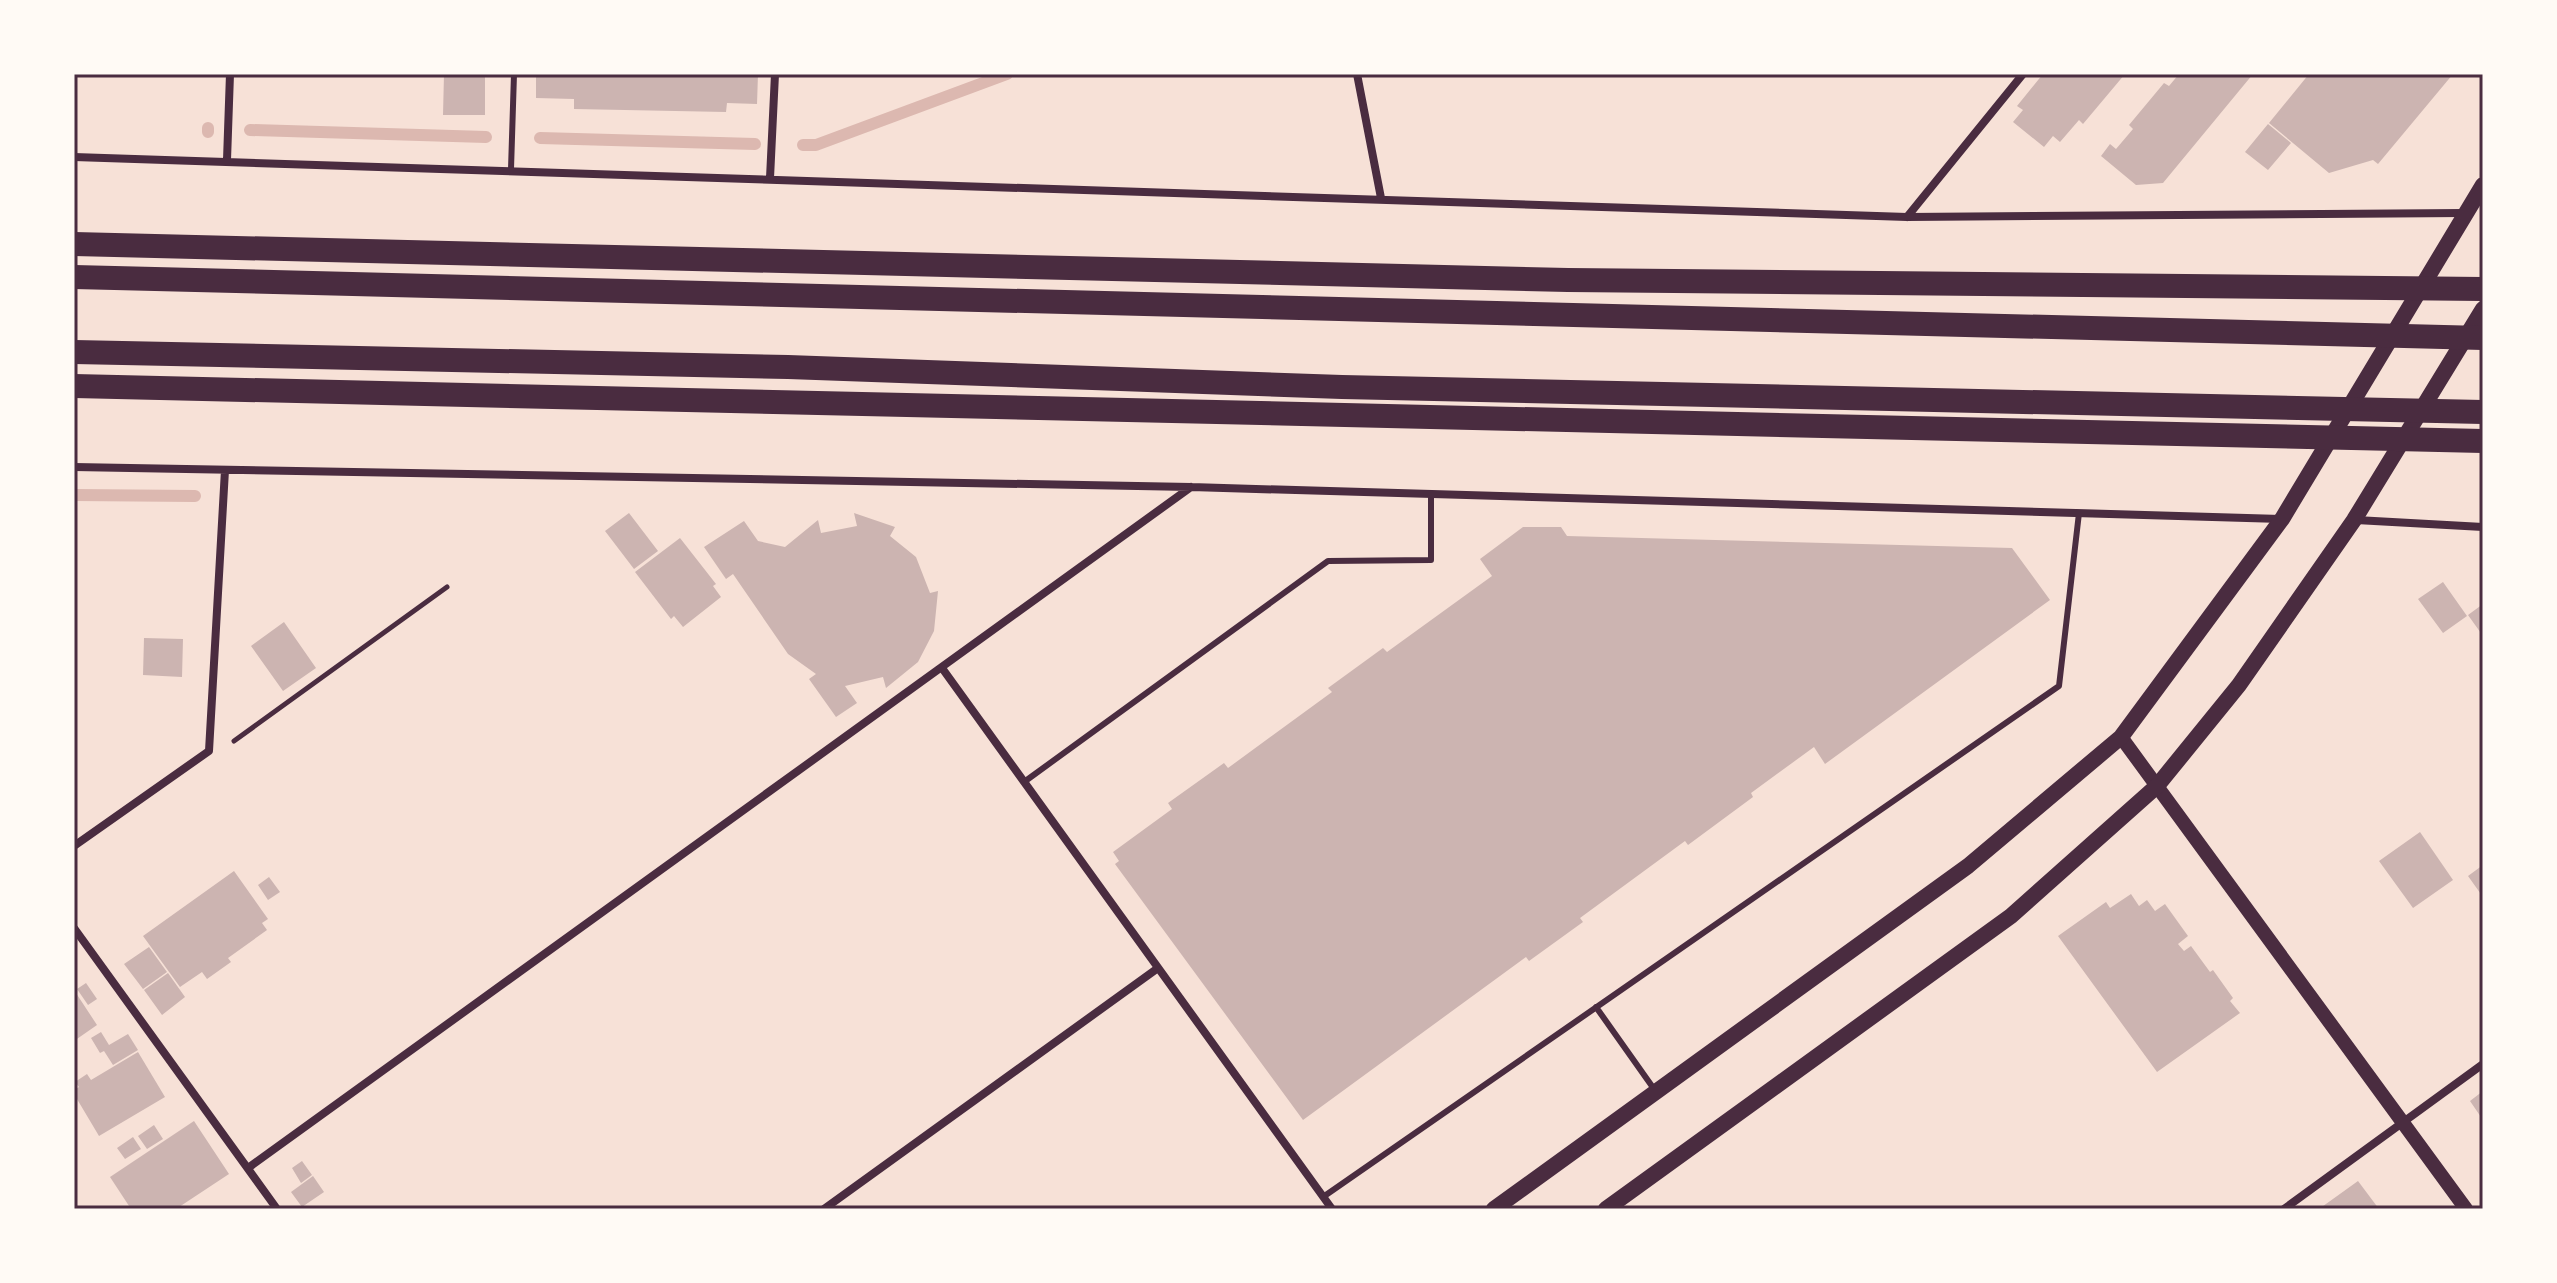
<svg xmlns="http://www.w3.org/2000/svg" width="2557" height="1283" font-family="'Fira Sans',sans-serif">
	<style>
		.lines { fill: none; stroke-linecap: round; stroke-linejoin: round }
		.stream { stroke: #dcb8b0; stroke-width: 12 }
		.building { fill: #ccb4b1 }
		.path { stroke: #4a2c40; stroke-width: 5 }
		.service { stroke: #4a2c40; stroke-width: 6 }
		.minor { stroke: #4a2c40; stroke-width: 8 }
		.tertiary { stroke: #4a2c40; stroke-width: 14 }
		.secondary { stroke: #4a2c40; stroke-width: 16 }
		.motorway { stroke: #4a2c40; stroke-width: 24 }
		.neatline { fill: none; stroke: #4a2c40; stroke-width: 3 }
	</style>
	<rect width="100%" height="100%" fill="#f7e1d7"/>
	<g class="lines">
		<!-- stream -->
		<path class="stream" d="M208 128V132
			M250 130 486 137
			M540 138 755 144
			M803 145H816L1007 74
			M74 495 195 496"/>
	</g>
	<!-- building -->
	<path class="building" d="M444 74H485V115H443Z
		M536 74H758L757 104 727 103 726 112 574 109V99L536 98Z
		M2043 74H2125L2083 124 2079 120 2060 142 2053 136 2044 147 2013 122 2023 110 2017 106Z
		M2179 74H2253L2163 183 2136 185 2101 156 2110 144 2116 149 2133 129 2129 125 2164 83 2169 86Z
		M2309 74H2453L2378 164 2373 160 2329 173 2269 123Z
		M2268 124 2291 143 2268 170 2245 152Z
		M629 513 658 551 634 569 605 531Z
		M854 513 895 527 890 536 916 557 930 593 938 591 934 631 918 662 886 688 883 677 845 686 857 703 836 717 809 679 816 674 788 654 733 574 726 579 704 547 744 521 758 541 785 547 818 520 821 533 857 526Z
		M1523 527H1561L1567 536 2012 548 2050 600 1825 764 1814 747 1751 793 1753 797 1688 845 1685 841 1580 918 1583 922 1529 961 1526 957 1303 1120 1115 864 1119 861 1113 852 1172 809 1168 803 1224 763 1228 768 1332 692 1328 688 1383 648 1387 652 1492 576 1480 559Z
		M680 538 716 584 713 586 721 597 683 627 674 616 671 619 635 572Z
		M2443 582 2467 616 2443 633 2418 599Z
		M2483 604V636L2468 615Z
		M284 622 316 668 283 691 251 646Z
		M144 638 183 639 182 677 143 675Z
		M2420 832 2453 880 2413 908 2379 861Z
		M2483 865V897L2468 876Z
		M234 871 268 919 262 923 267 930 228 958 231 962 207 979 202 972 180 987 143 936Z
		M269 877 280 892 268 900 258 885Z
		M2131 894 2139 906 2147 900 2155 911 2165 904 2188 936 2178 944 2184 951 2191 946 2210 972 2213 970 2233 998 2230 1001 2240 1013 2157 1072 2058 936 2106 902 2110 908Z
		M149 947 167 972 143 989 124 964Z
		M168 973 185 997 162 1015 144 990Z
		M86 983 97 999 88 1005 77 989Z
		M74 990 97 1025 74 1041Z
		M101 1032 109 1045 128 1034 138 1050 113 1065 104 1051 100 1053 91 1038Z
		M138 1052 165 1097 99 1136 74 1094V1090L79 1087 75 1082 87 1074 91 1080Z
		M2483 1091V1120L2470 1101Z
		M194 1121 229 1174 176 1209H131L110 1177Z
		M154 1125 163 1139 147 1149 138 1136Z
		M133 1137 141 1149 125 1159 117 1148Z
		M302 1161 312 1175 301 1183 292 1168Z
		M313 1176 324 1192 302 1207 291 1192Z
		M2358 1181 2379 1209H2319Z"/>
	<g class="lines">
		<!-- path -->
		<path class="path" d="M234 741 447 587"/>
		<!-- service -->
		<path class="service" d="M511 169 514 74
			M1024 782 1328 561 1431 560V494
			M1596 1007 1654 1089
			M1323 1197 2059 686 2079 513"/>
		<!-- minor -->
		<path class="minor" d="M1357 74 1381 198
			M74 157 1907 217 2464 213
			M227 160 230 74
			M770 178 775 74
			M1907 217 2023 74
			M74 467 1191 487 2281 519
			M2356 520 2483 527
			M942 668 1332 1209
			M74 846 209 751 225 470
			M74 928 277 1209
			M248 1168 1191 487
			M824 1209 1158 968
			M2284 1209 2483 1064"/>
		<!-- tertiary -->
		<path class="tertiary" d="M2121 737 2466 1209"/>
		<!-- secondary -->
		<path class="secondary" d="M1494 1209 1968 866 2121 737 2282 519 2483 185
			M1606 1209 2011 916 2157 786 2239 685 2354 520 2483 309"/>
		<!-- motorway -->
		<path class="motorway" d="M74 244 1568 280 2483 289
			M74 277 2483 338
			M74 352 788 367 1342 387 2483 412
			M74 386 2483 441"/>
	</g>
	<!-- border -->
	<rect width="2557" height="1283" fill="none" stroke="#fffaf5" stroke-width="152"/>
	<rect x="76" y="76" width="2405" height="1131" class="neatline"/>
</svg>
